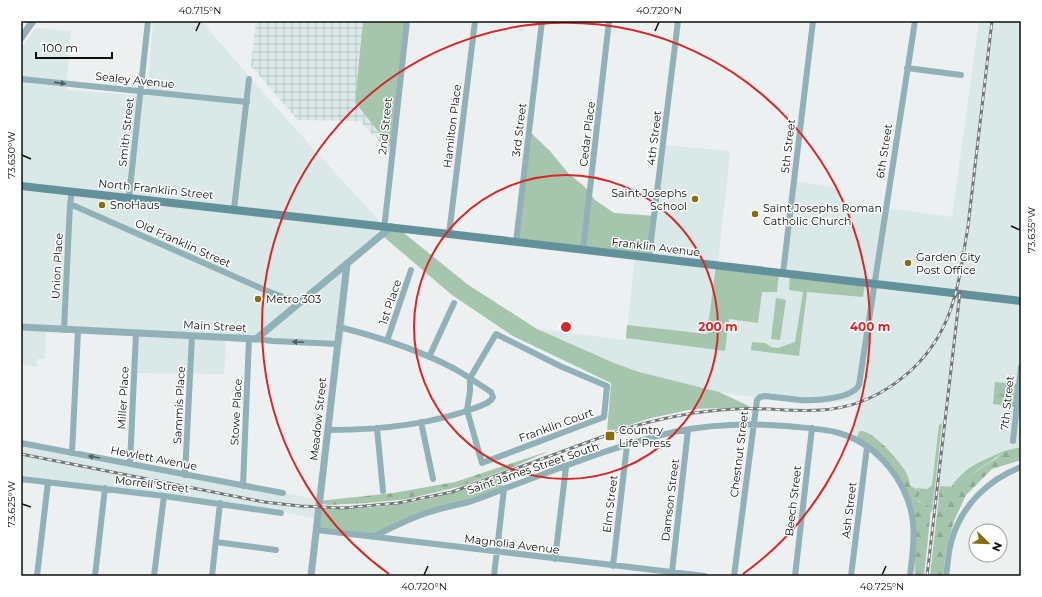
<svg xmlns="http://www.w3.org/2000/svg" width="1042" height="597" font-family="Montserrat,sans-serif">
	<style>
		.built { fill: #dae8e7 }
		.industrial { fill: url(#industrial-grid) }
		.grass { fill: #a6c5ad }
		.forest { fill: url(#forest-firs) }
		.park { fill: url(#park-tufts) }
		.lines { fill: none; stroke-linecap: round; stroke-linejoin: round }
		.minor { stroke: #92b0b7; stroke-width: 6 }
		.tertiary { stroke: #92b0b7; stroke-width: 7 }
		.secondary { stroke: #63919b; stroke-width: 8 }
		.rail-casing { stroke: #747777; stroke-width: 3 }
		.rail { stroke: #fff; stroke-width: 1.5; stroke-dasharray: 4.5; stroke-linecap: butt }
		.oneway { fill: #4f5f62 }
		.ticks { fill: none; stroke: #0c0e0e; stroke-width: 1.5 }
		.ring { fill: none; stroke: #d62828; stroke-width: 2 }
		.poi-dot { fill: #886d0d; stroke: #fff; stroke-width: 1.5 }
		.labels { text-anchor: middle; dominant-baseline: central; stroke-width: 3; stroke-linejoin: round; paint-order: stroke }
		.street-label { font-size: 11px; fill: #0c0e0e; stroke: #fff }
		.poi-label { font-size: 11px; fill: #0c0e0e; stroke: #fff; text-anchor: start }
		.centre { fill: #d62828; stroke: #fff; stroke-width: 2 }
		.ring-label { font-size: 12px; text-anchor: middle; font-weight: bold; fill: #d62828; stroke: #fff; stroke-width: 3; stroke-linejoin: round; paint-order: stroke }
		.neatline { fill: none; stroke: #0c0e0e; stroke-width: 1.5 }
		.ticks-label { font-size: 10px; text-anchor: middle; fill: #0c0e0e }
	</style>
	<defs>
		<pattern id="industrial-grid" width="8" height="8" patternUnits="userSpaceOnUse"><rect width="8" height="8" fill="#dae8e7"/><path d="M0 4h8M4 0v8" fill="none" stroke="#bac6c5"/></pattern>
		<pattern id="forest-firs" width="22" height="20" patternUnits="userSpaceOnUse"><rect width="22" height="20" fill="#a6c5ad"/><path d="M5 1l3.5 6h-7zM16 11l3.5 6h-7z" fill="#8ea894"/></pattern>
		<pattern id="park-tufts" width="24" height="20" patternUnits="userSpaceOnUse"><rect width="24" height="20" fill="#a6c5ad"/><path d="M3 7l-1-3M5 7V3M7 7l1-3M15 17l-1-3M17 17v-4M19 17l1-3" fill="none" stroke="#8ea894"/></pattern>
	</defs>
	<rect width="100%" height="100%" fill="#ecf0f0"/>
	<!-- built -->
	<path class="built" d="M153 21H201L290 123 384 226V237L350 267 343 347 226 341 224 374 134 373 136 333 46 329 45 359H37V367L21 364V48L36 28 71 31 67 78V90L147 96Z
		M979 21H1021V460L992 469 966 495 963 501 904 492 886 464 851 438 857 399 830 403H793L718 392 639 372 613 363 537 329 626 340 635 257 651 258 663 145 730 151 718 265 782 272 793 181 840 188 839 201 952 217Z
		M21 443 320 500 318 519 279 511 21 479Z"/>
	<!-- industrial -->
	<path class="industrial" d="M256 21H363L355 102 392 149 391 154 360 121 298 120 251 66Z"/>
	<!-- grass -->
	<path class="grass" d="M363 21H407L392 149 355 102Z
		M530 132 550 151 569 174 584 186 595 200 614 213 656 216 651 258 516 243Z
		M384 228 399 229 467 284 537 329 614 363 639 372 719 392 751 407 693 409 651 418 607 432 611 383 513 336 452 295 384 237Z
		M716 265 779 273 777 292H762L758 323 729 319 725 351 626 338 627 325 707 334Z
		M790 274 865 283 863 297 807 292 799 356 751 350 752 342 765 343 771 347 778 348 795 342 803 292 789 290Z
		M776 298 786 300 780 340 771 339Z
		M942 423 932 513 931 510C926 505 920 504 917 498L920 492V490L916 488 927 489 932 485 939 425Z
		M1004 451C998 457 991 461 983 466 973 474 963 481 951 487 967 465 980 462 1004 451Z
		M500 476 504 489 422 515 377 535 317 530 319 509C383 510 440 501 500 476Z"/>
	<!-- forest -->
	<path class="forest" d="M860 431C873 430 897 459 904 469 907 474 910 481 910 486L921 491 917 498 919 502 928 506 931 510 924 576H915L912 516 892 471 858 441 857 436Z
		M1021 447V460L992 469 966 495 954 521 946 550 943 576H930L940 486 951 487 976 472 984 466 996 459 1004 451Z
		M549 451 511 468 462 486 407 499 367 503 328 505 320 503V501L328 500 393 493 455 482Z"/>
	<!-- park -->
	<path class="park" d="M995 382 1018 384 1016 407 993 404Z"/>
	<g class="lines">
		<!-- minor -->
		<path class="minor" d="M907 68 961 75
			M21 79 247 102
			M72 191 70 204 265 290 278 295 301 302
			M129 197 148 21
			M234 209 249 79
			M384 230 407 21
			M449 234 475 21
			M516 242 542 21
			M583 250 609 21
			M649 257 678 21
			M783 273 813 21
			M64 330 70 204
			M496 334 560 366 607 386 604 417 482 463 467 410 470 391V378Z
			M256 339 273 341 337 344
			M387 341 411 270
			M429 357 454 303
			M421 422 433 479
			M377 428 383 491
			M329 430C377 430 429 425 475 408 481 405 490 404 493 397L491 392C479 384 467 376 455 369 419 350 379 337 339 327
			M1013 441 1021 367
			M21 443 283 493
			M72 453 78 331
			M130 463 136 333
			M185 475 192 336
			M21 479 164 496 281 513
			M243 486 249 338
			M317 530 705 576
			M372 537C388 530 404 521 421 515 436 509 453 506 469 502 481 498 494 493 506 488 561 468 616 445 674 432 712 424 747 423 786 426 804 428 822 428 839 433 878 444 909 483 913 523 915 541 912 558 910 576
			M216 542 276 550
			M555 559 566 467
			M613 566 627 445
			M672 572 688 430
			M37 576 48 482
			M95 576 105 488
			M154 576 164 496
			M212 576 220 503
			M494 576 504 489
			M734 576 757 400 760 397 765 396C776 397 788 399 800 400 813 401 852 399 859 385L915 21
			M795 576 812 428
			M851 576 867 447
			M946 576C948 564 948 551 952 539 962 505 989 479 1021 467"/>
		<!-- tertiary -->
		<path class="tertiary" d="M21 38 33 21
			M21 327 256 339 391 227
			M311 576 347 264"/>
		<!-- secondary -->
		<path class="secondary" d="M21 186 449 234 1021 301"/>
		<defs>
			<path id="rail" d="M968 226 992 21
				M21 454 264 502 300 506 343 508 398 503 452 492 618 431C656 419 694 411 734 409 763 407 792 412 821 410 876 407 926 369 947 319 960 288 963 253 969 221
				M927 576 960 292"/>
		</defs>
		<!-- rail casing -->
		<use href="#rail" class="rail-casing"/>
		<!-- rail -->
		<use href="#rail" class="rail"/>
	</g>
	<!-- one-way arrows -->
	<defs><path id="oneway-solid" d="M-6-.8H1V-3.2L6.5 0L1 3.2V.8H-6Z"/></defs>
	<g class="oneway">
		<use href="#oneway-solid" transform="translate(60 83) rotate(6)"/>
		<use href="#oneway-solid" transform="translate(298 342) rotate(-178)"/>
		<use href="#oneway-solid" transform="translate(94 457) rotate(-170)"/>
	</g>
	<!-- ticks -->
	<path class="ticks" d="M196 31 200 22M655 31 659 22M22 155 31 159M1011 226 1020 230M22 504 31 507M424 575 428 566M882 575 886 566"/>
	<!-- distance rings -->
	<g class="ring">
		<circle cx="566" cy="327" r="152"/>
		<path d="M389 574A304 304 0 1 1 743 574"/>
	</g>
	<!-- markers -->
	<g class="poi-dot">
		<circle cx="695" cy="199" r="4"/>
		<circle cx="102" cy="205" r="4"/>
		<circle cx="755" cy="214" r="4"/>
		<circle cx="908" cy="263" r="4"/>
		<circle cx="258" cy="299" r="4"/>
		<rect x="605" y="431" width="10" height="10" rx="2"/>
	</g>
	<g class="labels">
		<!-- street labels -->
		<g class="street-label">
			<text transform="translate(135 80) rotate(6)">Sealey Avenue</text>
			<text transform="translate(385 126) rotate(-84)">2nd Street</text>
			<text transform="translate(452 126) rotate(-83)">Hamilton Place</text>
			<text transform="translate(519 130) rotate(-83)">3rd Street</text>
			<text transform="translate(126 132) rotate(-84)">Smith Street</text>
			<text transform="translate(587 134) rotate(-83)">Cedar Place</text>
			<text transform="translate(654 138) rotate(-83)">4th Street</text>
			<text transform="translate(788 146) rotate(-83)">5th Street</text>
			<text transform="translate(884 151) rotate(-81)">6th Street</text>
			<text transform="translate(156 189) rotate(6)">North Franklin Street</text>
			<text transform="translate(183 243) rotate(24)">Old Franklin Street</text>
			<text transform="translate(656 247) rotate(7)">Franklin Avenue</text>
			<text transform="translate(57 266) rotate(-87)">Union Place</text>
			<text transform="translate(390 302) rotate(-71)">1st Place</text>
			<text transform="translate(215 326) rotate(3)">Main Street</text>
			<text transform="translate(123 398) rotate(-87)">Miller Place</text>
			<text transform="translate(1007 403) rotate(-84)">7th Street</text>
			<text transform="translate(179 405) rotate(-87)">Sammis Place</text>
			<text transform="translate(236 412) rotate(-87)">Stowe Place</text>
			<text transform="translate(318 419) rotate(-84)">Meadow Street</text>
			<text transform="translate(556 425) rotate(-20)">Franklin Court</text>
			<text transform="translate(739 454) rotate(-83)">Chestnut Street</text>
			<text transform="translate(154 458) rotate(11)">Hewlett Avenue</text>
			<text transform="translate(533 468) rotate(-19)">Saint James Street South</text>
			<text transform="translate(152 484) rotate(7)">Morrell Street</text>
			<text transform="translate(670 500) rotate(-83)">Damson Street</text>
			<text transform="translate(793 501) rotate(-83)">Beech Street</text>
			<text transform="translate(610 504) rotate(-83)">Elm Street</text>
			<text transform="translate(849 510) rotate(-83)">Ash Street</text>
			<text transform="translate(512 544) rotate(7)">Magnolia Avenue</text>
		</g>
		<!-- poi labels -->
		<g class="poi-label">
			<text x="687" y="193" text-anchor="end">Saint Josephs<tspan x="687" dy="13">School</tspan></text>
			<text x="110" y="205">SnoHaus</text>
			<text x="763" y="208">Saint Josephs Roman<tspan x="763" dy="13">Catholic Church</tspan></text>
			<text x="916" y="257">Garden City<tspan x="916" dy="13">Post Office</tspan></text>
			<text x="266" y="299">Metro 303</text>
			<text x="619" y="430">Country<tspan x="619" dy="13">Life Press</tspan></text>
		</g>
	</g>
	<circle cx="566" cy="327" r="6" class="centre"/>
	<g class="ring-label">
		<text x="718" y="331">200 m</text>
		<text x="870" y="331">400 m</text>
	</g>
	<!-- border -->
	<rect width="1042" height="597" fill="none" stroke="#ffffff" stroke-width="44"/>
	<!-- north arrow -->
	<g transform="translate(988 543) rotate(113)"><circle r="19" fill="#ffffff" stroke="#9e9f9f"/>
	<path d="M0-3L7 15L0 10L-7 15Z" fill="#886d0d"/>
	<text y="-6" font-size="11" font-weight="bold" text-anchor="middle" fill="#0c0e0e">N</text>
	</g>
	<!-- scale -->
	<path d="M36 52v6h76v-6" fill="none" stroke="#0c0e0e" stroke-width="2"/>
	<text x="42" y="52" font-size="12" fill="#0c0e0e" stroke="#ffffff" stroke-width="3" paint-order="stroke">100 m</text>
	<rect x="22" y="22" width="998" height="553" class="neatline"/>
	<g class="ticks-label">
		<text x="200" y="14">40.715°N</text>
		<text x="659" y="14">40.720°N</text>
		<text transform="translate(11 155) rotate(-90)" y="4">73.630°W</text>
		<text transform="translate(1031 230) rotate(-90)" y="4">73.635°W</text>
		<text transform="translate(11 504) rotate(-90)" y="4">73.625°W</text>
		<text x="424" y="590">40.720°N</text>
		<text x="882" y="590">40.725°N</text>
	</g>
</svg>
